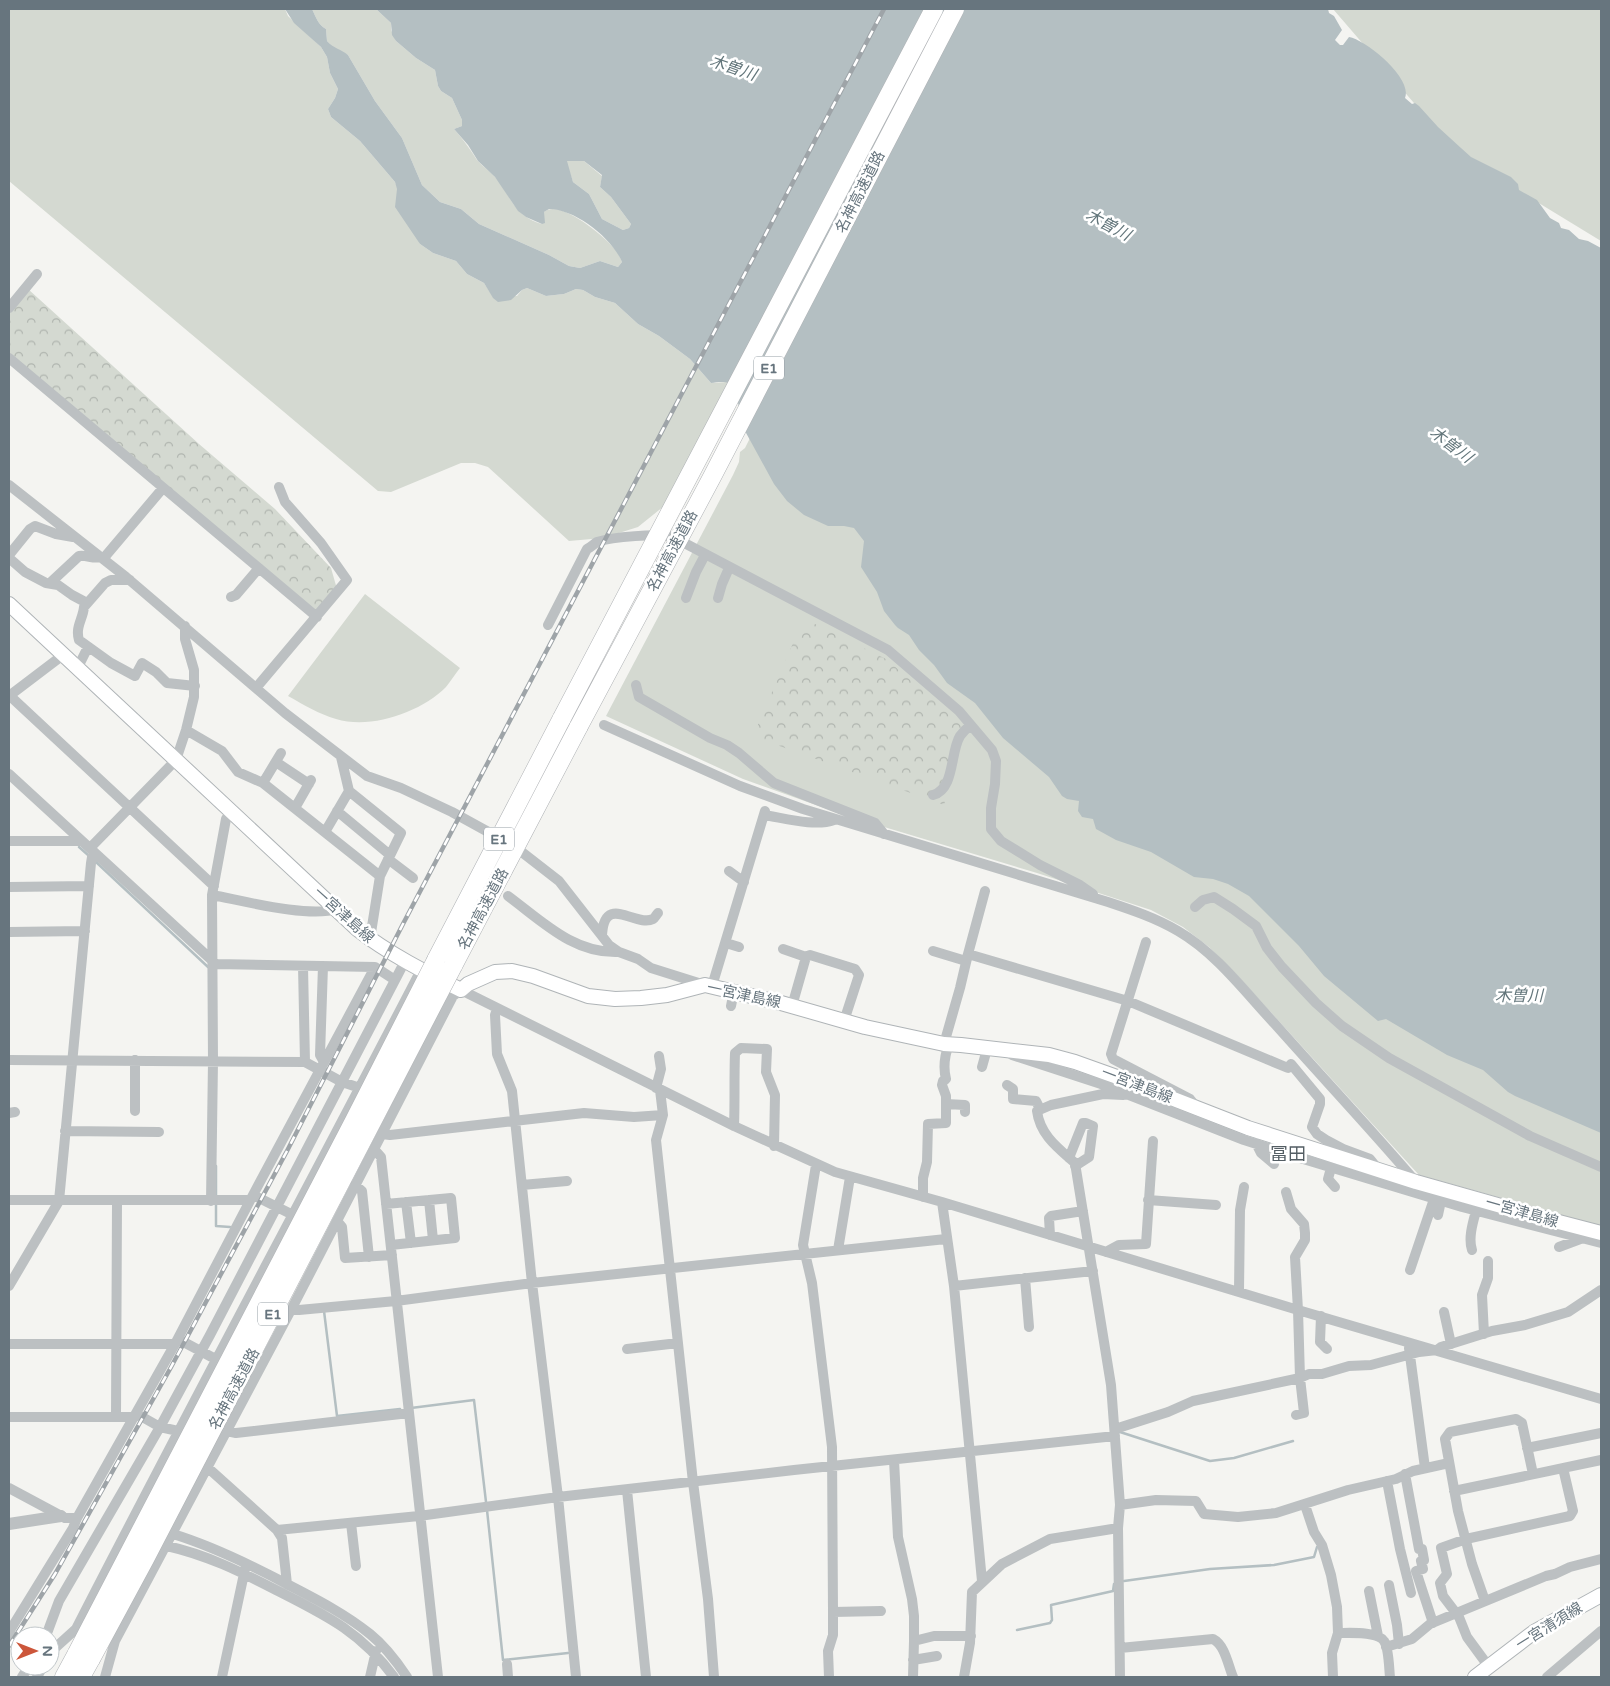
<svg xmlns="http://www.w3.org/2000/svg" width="1610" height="1686" font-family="'Varela Round','Noto Sans JP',sans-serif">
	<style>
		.grass { fill: #d4d9d1 }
		.park { fill: url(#park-crowns) }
		.water { fill: #b4bfc2; fill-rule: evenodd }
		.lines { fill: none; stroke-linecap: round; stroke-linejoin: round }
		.stream { stroke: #b4bfc2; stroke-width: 2.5 }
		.secondary-casing { stroke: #afb4b7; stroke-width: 16 }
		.motorway-casing { stroke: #b0b3b6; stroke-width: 19 }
		.minor { stroke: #bcc0c2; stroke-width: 10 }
		.tertiary { stroke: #bcc0c2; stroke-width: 12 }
		.secondary { stroke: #fff; stroke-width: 14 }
		.motorway { stroke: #fff; stroke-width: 18 }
		.rail-casing { stroke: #9ea4a8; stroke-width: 4.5 }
		.rail { stroke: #fff; stroke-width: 2.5; stroke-dasharray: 8; stroke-linecap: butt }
		.motorway-bridge-casing { stroke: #b0b3b6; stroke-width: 19; stroke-linecap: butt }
		.motorway-bridge { stroke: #fff; stroke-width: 18 }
		.labels { text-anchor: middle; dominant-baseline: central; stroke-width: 5; stroke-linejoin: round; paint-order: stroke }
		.shield { fill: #fff; stroke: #959ea5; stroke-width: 1 }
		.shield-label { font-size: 14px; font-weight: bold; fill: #67757e }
		.street-label { font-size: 15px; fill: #67757e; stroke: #fff }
		.water-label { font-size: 16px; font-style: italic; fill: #63767b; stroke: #fff }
		.quarter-label { font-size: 18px; fill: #545e64; stroke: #fff }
	</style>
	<defs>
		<pattern id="park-crowns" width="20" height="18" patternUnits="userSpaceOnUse" patternTransform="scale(1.25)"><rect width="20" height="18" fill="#d4d9d1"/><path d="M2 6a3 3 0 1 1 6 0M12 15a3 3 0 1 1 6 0" fill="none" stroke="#b0b5af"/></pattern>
	</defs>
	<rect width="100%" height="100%" fill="#f4f4f1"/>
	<!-- grass -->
	<path class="grass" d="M9 9H285L288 16 321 47 327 57 330 73 338 89 335 98 328 109 331 117 360 141 395 182 420 244 433 253 456 261 467 274 484 283 493 297 517 296 522 290 527 288 546 296 564 294 576 289 583 290 595 297 615 303 638 324 659 336 690 359 711 383 727 382 731 384 674 498 638 527 603 538 569 541 488 467 475 463H461L391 492 378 491 9 181Z
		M312 9H376L391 23V30L396 41 416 58 435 70 438 86 441 91 452 98 462 120V126L454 129C463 139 470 149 477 160 483 167 491 172 497 179 512 199 515 216 542 224L544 212C559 198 604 236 614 248 618 252 620 257 622 262L618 267 600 261 580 268 569 266 549 255 479 224 461 209 440 202 422 185 402 138 375 101 348 55 332 47 327 41 326 29C318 25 316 17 312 9Z
		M1333 9H1601V241L1457 153Z
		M566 161H584L602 176 600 187 611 197 631 224 629 228 623 230 602 219 589 194 573 182Z
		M753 432 845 515 1043 770 1074 798 1235 885 1601 1111V1226L1419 1175 1236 974 1209 947 1183 927 1151 910 1037 873 841 814 743 779 606 716 733 475 739 462 740 452 745 448Z
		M365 594 460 668C455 674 451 681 446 687 421 712 371 730 336 719 319 714 304 705 288 696Z"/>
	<!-- park -->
	<path class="park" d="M28 289 199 444 275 509 331 568 337 589 317 613 9 355V311Z
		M802 622H811L886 659 954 717 965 731 944 805 760 739 754 734Z"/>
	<!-- water -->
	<path class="water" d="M285 9H312C316 17 318 25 326 29L327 41C334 49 341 49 348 55L375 101 402 138 422 185 440 202 461 209 479 224 549 255 569 266 580 268 600 261 618 267 622 262C612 238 575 209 549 209L544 212 545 223 542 224 526 217 518 211 495 177 478 161 468 145 454 129 462 126V120L452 98 441 91 438 86 435 70 416 58 396 41 392 35 391 23 376 9H1328L1329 13 1334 16 1342 30 1335 40 1340 45H1343L1349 37C1366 40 1413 78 1405 98L1412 104 1415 103 1419 106 1438 127 1461 148 1471 157 1511 177 1518 184 1519 190 1537 200 1550 218 1559 223 1561 228 1569 230 1579 239 1588 241 1601 248V1133L1515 1096 1508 1092 1483 1070 1447 1055 1386 1019 1378 1021 1324 976 1299 946 1249 896 1228 884 1213 879 1194 877 1151 852 1116 840 1096 829 1093 819 1082 817 1078 811 1079 801 1067 799 1062 796 1049 777 1003 738 975 703 947 683 934 665 919 650 909 635 898 628 895 625 884 611 877 592 861 567 864 541 854 528 844 526H828L804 515 787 501 774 484 745 431 734 387C728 380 719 382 711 383L690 359 659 336 638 324 615 303 595 297 583 290 576 289 564 294 546 296 527 288 522 290 511 300 498 302 493 298 484 283 467 274 456 261 433 253 420 244 395 207 397 189 395 182 360 141 331 117 328 109 335 98 338 89 330 73 327 57 321 47 294 23ZM567 161H584L602 175 600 187 611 197 631 224 629 228 623 230 602 219 589 194 573 182Z"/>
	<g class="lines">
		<!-- stream -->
		<path class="stream" d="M79 847 88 855
			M96 862 208 967
			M216 1197V1166
			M216 1204V1226L230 1227
			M324 1311 337 1416 400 1409
			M411 1408 474 1400 486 1502
			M1120 1432 1210 1461 1234 1458 1293 1441
			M487 1510 503 1660 568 1653
			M1124 1581 1210 1569 1274 1565 1314 1557 1317 1547
			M1017 1630 1050 1623 1052 1620 1051 1605 1113 1591 1114 1584"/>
		<defs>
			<path id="secondary" d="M9 604 357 929C389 954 425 972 461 990L468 984 495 972 512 971 533 976 588 996 615 999 641 998 667 995 705 985 781 1003 865 1027 944 1044 961 1045 1049 1055 1075 1062 1117 1077 1248 1128 1416 1182 1551 1220 1601 1233
				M1475 1677 1534 1632 1601 1595"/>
			<path id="motorway" d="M436 960 562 718
				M453 966 579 726
				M64 1677 77 1653
				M81 1677 91 1659"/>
		</defs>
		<!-- secondary casing -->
		<use href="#secondary" class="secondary-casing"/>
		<!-- motorway casing -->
		<use href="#motorway" class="motorway-casing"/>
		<!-- minor -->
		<path class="minor" d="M9 308 37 274
			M9 358 317 617
			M9 485 126 577 285 713 367 776 401 788 452 812 492 834
			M9 555 30 529 35 526 56 534 73 537
			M9 558 25 572 46 583 58 585 72 595 87 603
			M103 559 163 488
			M130 580H111L105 583 84 607C83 619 75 627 79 640L111 663 135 676 142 663 156 672 167 683 195 686
			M50 583 79 556C87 555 93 559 101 557
			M231 597 236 595 259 568
			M686 598 696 572 705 555
			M718 598 722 584 729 568
			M548 625 587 549C591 547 594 544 597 542 612 537 658 533 673 537L888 650 959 711 992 750 996 761 995 784 991 808V829L1001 841 1040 865 1080 885 1093 894
			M77 669 88 647
			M636 685 639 697 710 738 727 745 739 753 774 783 875 823 884 834
			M256 688 347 580 321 543 285 502 279 487
			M9 695 214 886
			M9 696 63 655
			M604 725 740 786 803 809 1108 902C1132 910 1156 918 1178 931 1216 953 1245 992 1274 1023 1321 1076 1370 1128 1416 1182
			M186 730 222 751 238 772 263 783 380 876 401 833 349 791
			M276 762 309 784
			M9 774 216 964 375 967 253 1195 175 1344 77 1518H65L9 1488
			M263 783 281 753
			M933 795C955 789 950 752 960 736 963 732 967 728 971 725
			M295 808 311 780
			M337 811 390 855
			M764 815C784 818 815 827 834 820
			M325 832 349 791 341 757
			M9 841H82
			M90 848 176 760 186 730 194 697V670L185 639V626
			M523 853 559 881 609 945 619 952 638 959 651 968 705 985
			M388 859 413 878
			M729 871 744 882
			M9 887 89 886
			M212 895C244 901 308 918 337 909
			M508 896C543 922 574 954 619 952
			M1195 907 1203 900 1214 897 1233 909 1256 926 1267 948 1282 967 1316 1003 1342 1026 1389 1058 1530 1136 1601 1167
			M9 932 85 931
			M602 936C604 892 636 928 653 919 655 918 656 915 658 913
			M370 939 380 876
			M1146 942 1111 1054 1113 1059 1190 1099 1194 1104
			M726 943 739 947
			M783 949 806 957
			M933 951 966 961
			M968 954 985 891
			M303 966 305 1062
			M323 966 320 1055 324 1062
			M375 967 395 980
			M712 986 765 811
			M731 1006 734 991
			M792 1006 806 957 810 955 855 969 859 975 844 1021
			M497 1009 495 1015 497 1054 512 1091 532 1283 558 1497 576 1677
			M944 1044 960 988 968 954 1128 1001 1288 1068 1291 1064 1320 1099V1104L1312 1127 1317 1134 1326 1140 1343 1149 1370 1159 1378 1169
			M1012 1055 1101 1084 1244 1140 1300 1158 1462 1207 1601 1243
			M9 1060 305 1062 342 1082 360 1088
			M135 1060V1111
			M982 1067 987 1049
			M1007 1085 1013 1089V1099L1036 1101 1040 1109
			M656 1088 661 1069 659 1056
			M660 1090 663 1115 656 1140 693 1482 708 1599 714 1677
			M946 1104 965 1105V1112
			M9 1113 15 1112
			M734 1126C735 1102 734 1078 735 1053L741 1048 767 1049 766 1072 775 1095 774 1146
			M65 1131 159 1132
			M382 1134 390 1135 584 1113 634 1117 663 1115
			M1256 1143 1261 1153 1274 1164
			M374 1149 381 1157 438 1677
			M1069 1158 1083 1123H1086L1093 1126 1089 1157 1075 1166
			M816 1165 803 1245 812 1283 832 1447 833 1612V1635L828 1651 829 1677
			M1331 1168 1328 1179 1335 1187
			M355 1185 362 1191 369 1257
			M522 1185 567 1181
			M1286 1192 1291 1209 1304 1224 1305 1233V1240L1295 1257 1298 1310 1300 1378 1304 1413 1296 1415
			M253 1195 299 1218
			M923 1197V1178L927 1162 928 1124 946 1123V1096L942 1085 943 1081 946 1079C943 1067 944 1057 949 1044
			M9 1200H250
			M429 1200 433 1240
			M1148 1200 1216 1205
			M211 1201 213 1061 212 895 226 819 231 812
			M406 1202 411 1243
			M942 1202 954 1286 982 1581
			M386 1204 451 1198 455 1238 391 1245
			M1438 1215 1441 1201
			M337 1221 342 1227 345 1258 392 1255
			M1050 1235 1049 1218 1051 1216 1083 1211
			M1559 1247 1583 1238
			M838 1250 850 1177
			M1472 1250C1468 1238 1473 1222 1476 1211
			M1106 1252 1119 1245 1146 1244 1153 1141
			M1410 1270 1434 1199
			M1025 1278 1029 1327
			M9 1286 59 1201 91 863 93 851
			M954 1286 1093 1271
			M1239 1291 1240 1210 1244 1187
			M291 1310H299L396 1301 532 1283 946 1239
			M1444 1312 1451 1344
			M1321 1316 1320 1342 1327 1349
			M1484 1334 1482 1295 1488 1278V1261
			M178 1339 221 1362
			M9 1344H175
			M1409 1348 1425 1468
			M627 1349 678 1343
			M137 1414 160 1427 178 1431
			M9 1417H135
			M116 1417 117 1202
			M1115 1429 1168 1412 1193 1401 1300 1378 1309 1374H1322L1349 1366 1371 1365 1419 1352 1437 1350 1441 1347 1492 1331 1525 1325 1568 1312 1601 1290
			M227 1431 236 1433 409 1413
			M1527 1448 1601 1433
			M894 1460 898 1537 912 1599 914 1616V1641L913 1677
			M207 1467 277 1530 282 1538 287 1584
			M1405 1474 1419 1549H1422L1424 1560 1421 1561 1423 1569 1416 1571 1433 1623
			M1387 1481 1400 1549 1411 1593
			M627 1490 646 1677
			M1454 1491 1601 1460
			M1120 1505 1156 1500 1196 1501 1204 1514 1238 1517 1276 1513 1348 1490 1396 1479 1413 1471 1449 1463
			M1305 1505 1314 1532 1322 1545 1331 1575 1337 1607 1338 1633C1349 1633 1378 1631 1384 1641 1389 1648 1389 1669 1390 1677
			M351 1523 356 1566
			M277 1530 419 1516 558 1497 794 1470 1115 1436
			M173 1534C212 1546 249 1564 285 1583 314 1598 344 1613 370 1634 385 1646 397 1662 407 1677
			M167 1546C207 1555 239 1571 276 1590 325 1615 360 1631 394 1677
			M1389 1585 1397 1625 1399 1644
			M1369 1591 1378 1636
			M1485 1601 1472 1564 1458 1511 1445 1439 1450 1432 1516 1419 1522 1423 1533 1474
			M833 1612 881 1611
			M9 1632 73 1528 77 1518
			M9 1634 20 1641
			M46 1636 59 1601 160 1427 210 1335 405 961
			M914 1641 934 1636H971
			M1386 1647 1412 1639 1430 1624 1546 1576 1555 1574 1570 1567 1601 1559
			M1120 1648 1213 1639C1225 1645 1228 1665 1233 1677
			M50 1655 55 1648 76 1629C189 1408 307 1190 421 970
			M913 1660 937 1656
			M507 1664 508 1677
			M1489 1667 1467 1637 1459 1617 1443 1596 1440 1583 1447 1574 1441 1548 1466 1539 1570 1516 1573 1511 1563 1468
			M22 1677 29 1666
			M37 1677 43 1666
			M105 1677 115 1641 291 1310 453 996 461 990 734 1126 835 1172 942 1202 1298 1310 1601 1399
			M222 1677 245 1569
			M370 1677 376 1651
			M964 1677 970 1643 972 1592 1002 1564 1050 1539 1118 1528
			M1120 1677 1118 1528 1120 1505 1111 1385 1075 1163C1058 1148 1040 1135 1037 1111L1051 1105 1103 1094 1123 1095 1126 1094
			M1333 1677 1332 1653 1338 1633
			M1547 1677 1601 1631"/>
		<!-- tertiary -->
		<path class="tertiary" d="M9 1524 61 1516"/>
		<!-- secondary -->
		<use href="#secondary" class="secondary"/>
		<!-- motorway -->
		<use href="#motorway" class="motorway"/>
		<defs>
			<path id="rail" d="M9 1646 55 1574 170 1369 287 1151 404 922 884 9"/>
		</defs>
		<!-- rail casing -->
		<use href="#rail" class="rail-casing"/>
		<!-- rail -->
		<use href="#rail" class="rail"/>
		<defs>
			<path id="motorway-bridge" d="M562 718 934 9
				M579 726 712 477 955 9
				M77 1653 354 1121 436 960
				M91 1659 145 1559 453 966"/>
		</defs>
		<!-- motorway-bridge casing -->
		<use href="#motorway-bridge" class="motorway-bridge-casing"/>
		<!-- motorway-bridge -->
		<use href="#motorway-bridge" class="motorway-bridge"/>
	</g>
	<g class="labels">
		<!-- shield labels -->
		<g class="shield">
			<rect x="754" y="356.5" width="30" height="23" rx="4"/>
			<rect x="484" y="827.5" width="30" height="23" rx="4"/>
			<rect x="258" y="1302.5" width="30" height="23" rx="4"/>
		</g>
		<g class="shield-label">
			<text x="769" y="368">E1</text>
			<text x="499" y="839">E1</text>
			<text x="273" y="1314">E1</text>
		</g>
		<!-- street labels -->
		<g class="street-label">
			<text transform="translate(860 192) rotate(-63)">名神高速道路</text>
			<text transform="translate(672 551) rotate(-62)">名神高速道路</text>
			<text transform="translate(483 909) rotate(-62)">名神高速道路</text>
			<text transform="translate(344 915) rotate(42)">一宮津島線</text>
			<text transform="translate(744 995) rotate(12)">一宮津島線</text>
			<text transform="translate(1137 1085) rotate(21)">一宮津島線</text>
			<text transform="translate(1522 1212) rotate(16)">一宮津島線</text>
			<text transform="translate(234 1389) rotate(-62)">名神高速道路</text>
			<text transform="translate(1549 1626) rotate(-32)">一宮清須線</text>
		</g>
		<!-- water labels -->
		<g class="water-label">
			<text transform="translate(733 68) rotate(19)">木曽川</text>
			<text transform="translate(1108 225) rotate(28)">木曽川</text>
			<text transform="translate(1451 445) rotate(37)">木曽川</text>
			<text x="1519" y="996">木曽川</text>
		</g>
		<!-- quarter labels -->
		<g class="quarter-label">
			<text x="1288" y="1154">冨田</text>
		</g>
	</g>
	<!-- border -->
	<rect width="1610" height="1686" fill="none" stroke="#67757e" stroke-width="20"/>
	<!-- north arrow -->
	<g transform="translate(35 1651) rotate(90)"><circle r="24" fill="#ffffff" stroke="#c2c8cb"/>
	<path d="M0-4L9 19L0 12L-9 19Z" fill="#cc563a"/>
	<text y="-8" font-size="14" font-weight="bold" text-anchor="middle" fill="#67757e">N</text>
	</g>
</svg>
